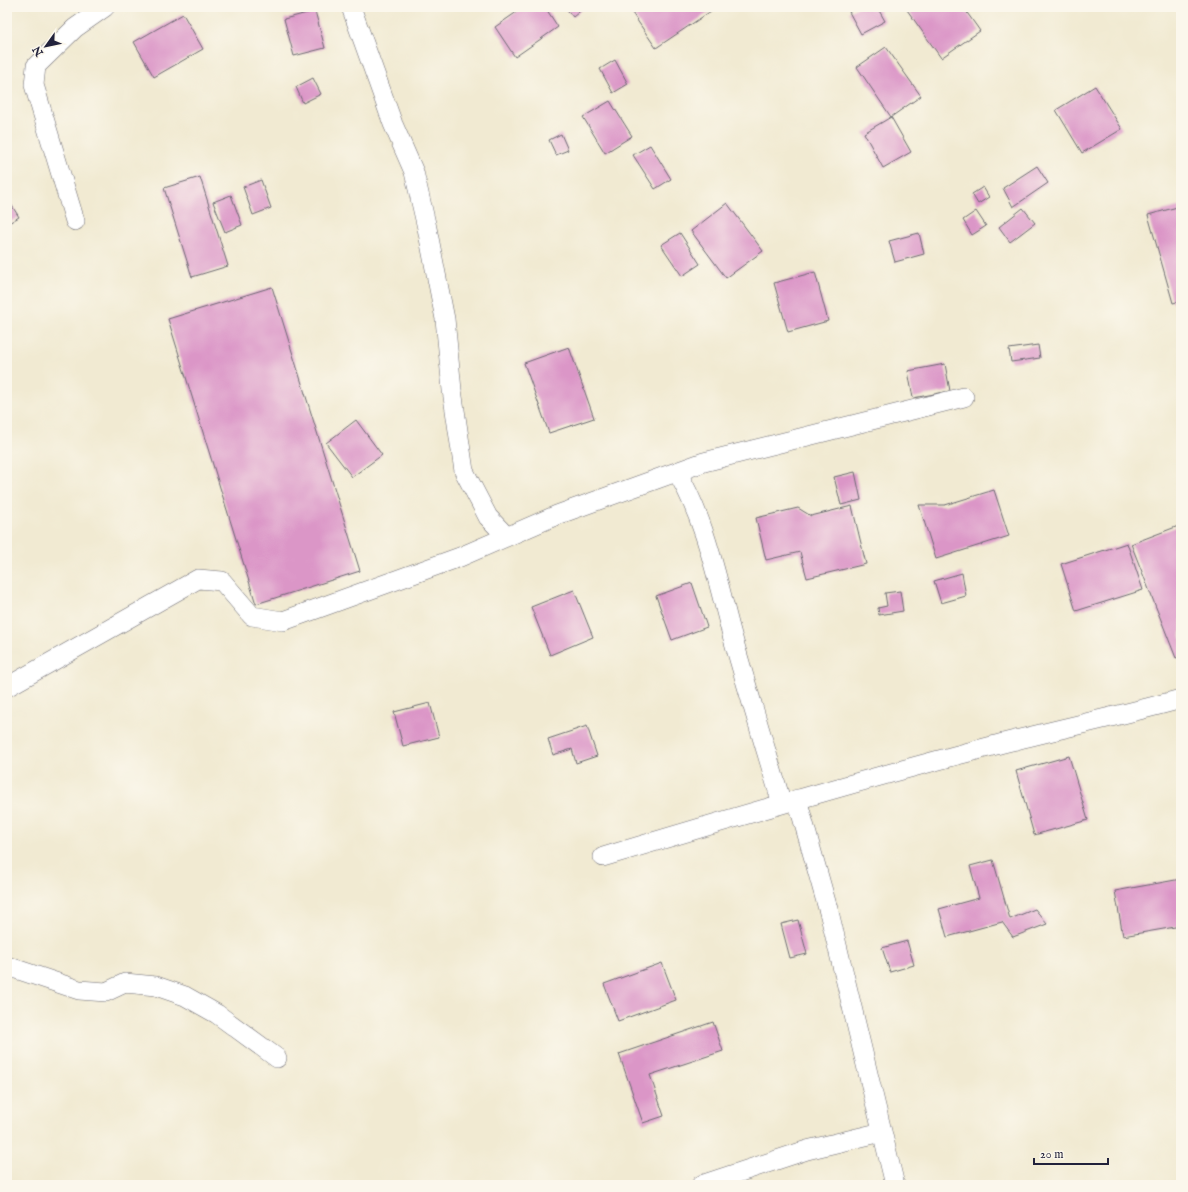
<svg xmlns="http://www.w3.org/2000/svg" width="1188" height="1192" font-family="'IM FELL English',serif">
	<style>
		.building { fill: #db96c7 }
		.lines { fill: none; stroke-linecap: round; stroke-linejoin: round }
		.street-casing { stroke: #6a6870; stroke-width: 20 }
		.street { stroke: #fff; stroke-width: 19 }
	</style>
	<rect width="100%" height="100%" fill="#fbf7ec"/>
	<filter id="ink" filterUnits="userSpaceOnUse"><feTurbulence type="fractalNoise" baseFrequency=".025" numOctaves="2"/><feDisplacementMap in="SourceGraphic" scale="8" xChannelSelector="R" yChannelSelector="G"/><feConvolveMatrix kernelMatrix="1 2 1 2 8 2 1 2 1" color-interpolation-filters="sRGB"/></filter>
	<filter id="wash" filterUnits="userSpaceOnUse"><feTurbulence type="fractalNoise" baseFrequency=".012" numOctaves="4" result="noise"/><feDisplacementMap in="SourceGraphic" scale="16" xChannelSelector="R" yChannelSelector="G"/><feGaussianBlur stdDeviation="0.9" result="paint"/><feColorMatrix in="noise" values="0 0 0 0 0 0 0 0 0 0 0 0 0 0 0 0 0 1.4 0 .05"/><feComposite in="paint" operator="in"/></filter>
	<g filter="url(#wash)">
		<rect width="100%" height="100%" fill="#f1ead2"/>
		<g id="blocks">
			<!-- building -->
			<path class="building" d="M524 7H545L558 27 515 57 495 27Z
				M565 7H584V8L573 17Z
				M628 7H717L656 48Z
				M858 7H877L885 21 861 34 849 12Z
				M905 7H963L980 31 941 58Z
				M315 11 325 48 294 56 284 19Z
				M183 14 203 49 154 77 134 42Z
				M886 47 921 96 891 117 857 67Z
				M615 60 628 84 613 93 600 69Z
				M313 78 321 94 303 103 296 87Z
				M1095 86 1122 129 1082 153 1056 110Z
				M610 101 632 136 605 153 583 117Z
				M891 117 911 152 883 168 864 133Z
				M561 134 568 150 556 155 549 140Z
				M650 145 671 179 655 189 633 155Z
				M1037 166 1048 183 1013 207 1003 188Z
				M200 177 228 266 192 277 164 188Z
				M261 180 271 208 253 215 243 187Z
				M983 187 989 197 978 204 972 194Z
				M231 195 242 225 225 232 213 202Z
				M7 198 19 217 7 224Z
				M727 203 763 251 726 278 691 231Z
				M1181 206V301L1173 303 1148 215Z
				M1023 208 1035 223 1010 242 999 227Z
				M976 211 986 226 972 235 963 220Z
				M680 233 700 264 682 276 661 245Z
				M919 233 924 254 895 262 889 241Z
				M815 272 828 321 788 332 774 283Z
				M272 287 360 571 256 604 168 319Z
				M1038 345 1040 358 1011 362 1009 349Z
				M569 347 594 418 549 433 524 363Z
				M945 364 950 391 913 398 908 371Z
				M356 420 382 455 352 477 326 443Z
				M855 472 861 500 841 505 834 477Z
				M994 490 1009 536 936 559 919 505H945Z
				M852 506 866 564 807 578 800 552 766 560 756 518 798 508 811 516Z
				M1181 525V656L1176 658 1131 544Z
				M1127 543 1143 590 1076 611 1061 564Z
				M962 573 966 596 941 603 934 581Z
				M692 583 707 627 672 640 656 596Z
				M574 590 593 637 550 655 531 607Z
				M900 591 903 611 879 615 878 608 887 606 885 593Z
				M430 703 439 737 403 746 394 712Z
				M587 726 597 756 576 763 572 749 553 755 548 739Z
				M1069 756 1088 820 1034 835 1016 771Z
				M993 860 1010 919 1035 909 1047 924 1013 937 1002 922 947 937 939 909 979 898 970 866Z
				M1181 879V926L1123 936 1115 891Z
				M798 920 807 954 790 958 781 924Z
				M907 941 914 965 890 972 882 948Z
				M662 963 676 1000 618 1021 604 984Z
				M713 1022 723 1051 650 1075 664 1116 643 1123 619 1054Z"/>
		</g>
	</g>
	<g filter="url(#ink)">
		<use href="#blocks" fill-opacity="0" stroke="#6a6870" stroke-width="1"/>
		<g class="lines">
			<defs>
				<path id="street" d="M351 7 393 124 414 172 427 228 445 319 452 390 464 471 488 517 506 536
					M75 221 34 85 36 66 75 28 105 7
					M677 472C706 521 717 580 732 635 748 691 765 747 782 804
					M7 687 198 579 222 581 252 616 283 621 460 557 557 515 704 462 964 397
					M797 799 830 916 895 1185
					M603 857C733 818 864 779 996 745 1057 729 1120 716 1181 699
					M7 966 79 990 106 992 125 983 156 986 185 996 217 1014 277 1058
					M701 1185 807 1150 882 1132"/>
			</defs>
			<!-- street casing -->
			<use href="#street" class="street-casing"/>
			<!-- street -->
			<use href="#street" class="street"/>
		</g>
	</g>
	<!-- margin -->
	<rect width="1188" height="1192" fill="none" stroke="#fbf7ec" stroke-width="24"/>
	<!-- north arrow -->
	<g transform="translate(46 46) rotate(237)" stroke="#fbf7ec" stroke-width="3" paint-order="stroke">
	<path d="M0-3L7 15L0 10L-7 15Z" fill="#22223b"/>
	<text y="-6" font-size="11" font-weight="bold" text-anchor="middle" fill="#22223b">N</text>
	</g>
	<!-- scale -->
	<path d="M1034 1158v6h74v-6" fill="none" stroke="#22223b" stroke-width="2"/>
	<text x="1040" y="1158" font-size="12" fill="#22223b" stroke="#fbf7ec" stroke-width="3" paint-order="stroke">20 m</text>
</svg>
